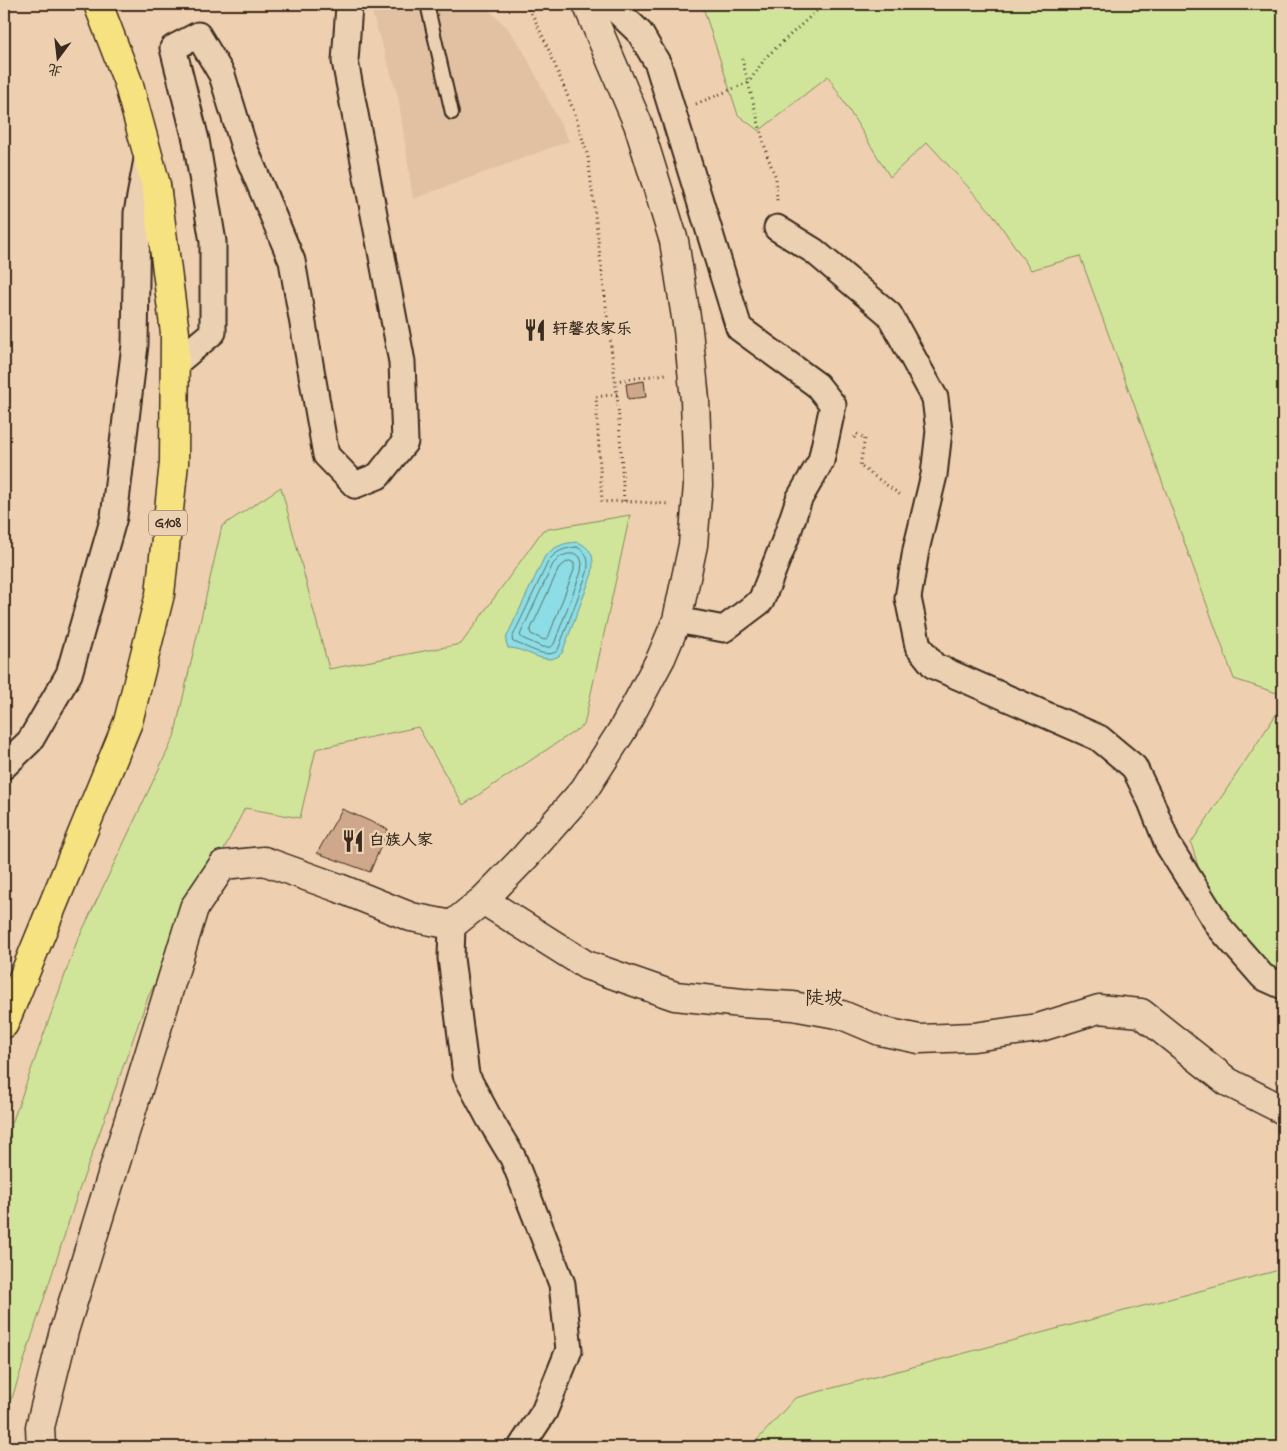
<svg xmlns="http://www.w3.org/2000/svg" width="1287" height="1451" font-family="'Indie Flower','LXGW WenKai TC',sans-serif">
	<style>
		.built { fill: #e2c1a2 }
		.green { fill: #d0e59a; stroke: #86885c }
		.water { fill: #8cdde5; stroke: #6c9595 }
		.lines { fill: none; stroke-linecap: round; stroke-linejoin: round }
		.shore { stroke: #5b726e; stroke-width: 1 }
		.building { fill: #cfa78a; stroke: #3b2a1e }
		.service-casing { stroke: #3b2a1e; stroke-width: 16 }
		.minor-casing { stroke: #3b2a1e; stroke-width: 29 }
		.tertiary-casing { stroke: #3b2a1e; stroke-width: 31 }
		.trunk-casing { stroke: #3b2a1e; stroke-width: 31 }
		.path { stroke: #3b2a1e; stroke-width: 3; stroke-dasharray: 1 4; stroke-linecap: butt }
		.service { stroke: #ebd1b2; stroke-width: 12 }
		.minor { stroke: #ebd1b2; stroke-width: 25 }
		.tertiary { stroke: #ebd1b2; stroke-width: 28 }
		.trunk { stroke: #f7e281; stroke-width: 28 }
		.labels { text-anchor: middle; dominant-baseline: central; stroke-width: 5; stroke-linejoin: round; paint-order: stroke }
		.shield { fill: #ebd1b2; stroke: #705c4a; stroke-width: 1 }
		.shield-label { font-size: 15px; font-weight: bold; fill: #3b2a1e }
		.poi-label { font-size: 16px; font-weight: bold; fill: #3b2a1e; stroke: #ebd1b2; text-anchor: start }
		.quarter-label { font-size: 19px; fill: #3b2a1e; stroke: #ebd1b2 }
	</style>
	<rect width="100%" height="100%" fill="#eed0b0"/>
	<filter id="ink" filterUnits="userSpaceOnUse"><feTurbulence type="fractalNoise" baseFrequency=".02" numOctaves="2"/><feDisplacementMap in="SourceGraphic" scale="10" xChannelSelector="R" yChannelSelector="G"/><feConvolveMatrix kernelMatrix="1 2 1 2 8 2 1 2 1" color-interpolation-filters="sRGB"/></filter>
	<g filter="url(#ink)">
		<!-- built -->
		<path class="built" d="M404 4H482L507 27 522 48 569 141 413 199 398 96 372 13Z"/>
		<!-- green -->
		<path class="green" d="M702 4H1283V695L1234 679 1080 256 1031 270 992 213 927 142 890 177 828 76 759 131 738 115Z
			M281 487 329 669 461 644 543 530 630 515 584 725 463 805 418 727 316 749 300 818 245 808 148 997 78 1193 12 1398 4 1402V1164L10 1129 76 944 174 737 222 526Z
			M1283 704V980L1209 902 1191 843Z
			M1283 1269V1447H751L795 1398Z"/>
		<!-- water -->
		<path class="water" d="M578 542C594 550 594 558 592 574L562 653C547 669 525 647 508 648L506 642 507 636 545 556C556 546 562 543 578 542Z"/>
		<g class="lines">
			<!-- shore -->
			<path class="shore" d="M577 547C589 553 589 562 587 573L558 650C548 661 525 645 513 642L512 638 549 560C557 551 564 548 577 547Z
				M568 554H576L580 557 582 563 581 572 554 644 551 647H542L522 638 520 635 553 564 560 557Z
				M570 561 574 563V570L548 638 544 640 531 634 530 631 559 568 564 564Z"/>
		</g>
		<!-- building -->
		<path class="building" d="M644 381 646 397 628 399 626 384Z
			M342 809 388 829 370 872 317 853Z"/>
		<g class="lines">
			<defs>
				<path id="service" d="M427 4 452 113"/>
				<path id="minor" d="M610 4 640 33 658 64 739 328 817 385 833 405 821 461 799 499 787 535 761 601 724 629 677 620
					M777 228 814 251 889 314 935 398 939 431 934 475 916 550 908 598 918 646 934 666 1099 738 1134 767 1151 802 1168 845 1220 928 1263 977 1283 986
					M175 364 213 332V242L196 140 173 48 198 35 222 75 244 147 292 261 326 455 355 485 378 476 405 442 402 362 345 61 349 6 350 4
					M4 766 30 741 69 674 114 517 135 345 137 213 148 154
					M452 925 451 958 466 1075 489 1118 513 1158 562 1284 569 1350 544 1412 521 1447"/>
				<path id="tertiary" d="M483 900 586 965 675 996 742 1003 793 1006 842 1015 880 1031 919 1039 974 1037 1038 1028 1099 1009 1141 1013 1228 1082 1283 1110
					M41 1447 40 1427 64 1331 194 908 223 865 264 861 339 888 411 917 452 925 483 900 525 857 584 790 623 729 661 658 677 620 693 545 698 485 695 400 688 330 674 241 638 124 587 4"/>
				<path id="trunk" d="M4 1024 128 722 160 594 174 463 175 333 156 185 128 82 98 4"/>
			</defs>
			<!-- service casing -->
			<use href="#service" class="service-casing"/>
			<!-- minor casing -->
			<use href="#minor" class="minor-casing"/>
			<!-- tertiary casing -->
			<use href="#tertiary" class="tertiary-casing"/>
			<!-- trunk casing -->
			<use href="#trunk" class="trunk-casing"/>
			<!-- path -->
			<path class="path" d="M527 4 545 41 575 114 588 157 618 404 624 501
				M742 59 767 155 776 178 777 202
				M696 104 749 82 766 57 824 4
				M615 381 666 374
				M617 394 596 397 602 502 624 501 670 504
				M854 438 857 434 865 438 860 466 902 496"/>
			<!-- service -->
			<use href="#service" class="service"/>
			<!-- minor -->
			<use href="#minor" class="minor"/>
			<!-- tertiary -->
			<use href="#tertiary" class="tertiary"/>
			<!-- trunk -->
			<use href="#trunk" class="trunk"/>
		</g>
	</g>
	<!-- icons -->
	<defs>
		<symbol id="restaurant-bare" viewBox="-9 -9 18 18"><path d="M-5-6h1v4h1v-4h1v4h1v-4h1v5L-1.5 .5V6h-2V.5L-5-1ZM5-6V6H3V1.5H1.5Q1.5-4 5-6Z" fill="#3b2a1e" stroke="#ebd1b2" stroke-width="2.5" paint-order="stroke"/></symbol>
	</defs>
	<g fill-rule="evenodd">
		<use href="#restaurant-bare" x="519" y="314" width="32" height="32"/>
		<use href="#restaurant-bare" x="337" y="825" width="32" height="32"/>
	</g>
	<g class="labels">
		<!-- shield labels -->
		<rect class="shield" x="149" y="510.5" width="38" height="25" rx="4"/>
		<g class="shield-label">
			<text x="168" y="523">G108</text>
		</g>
		<!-- poi labels -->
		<g class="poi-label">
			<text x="552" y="330">轩馨农家乐</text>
			<text x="369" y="841">白族人家</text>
		</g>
		<!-- quarter labels -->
		<g class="quarter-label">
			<text x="824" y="999">陡坡</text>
		</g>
	</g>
	<!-- margin -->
	<rect width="1287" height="1451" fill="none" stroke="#ebd1b2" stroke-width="20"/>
	<rect x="10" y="10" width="1267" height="1431" fill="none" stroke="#3b2a1e" stroke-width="2" filter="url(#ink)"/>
	<!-- north arrow -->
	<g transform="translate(58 58) rotate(195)" stroke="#ebd1b2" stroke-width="4" paint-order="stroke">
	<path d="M0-4L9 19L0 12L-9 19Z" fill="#3b2a1e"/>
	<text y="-8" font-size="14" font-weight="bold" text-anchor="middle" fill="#3b2a1e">北</text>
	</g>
</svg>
